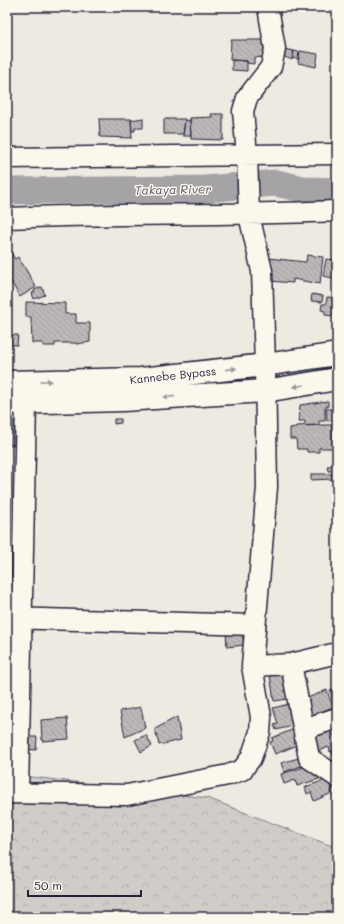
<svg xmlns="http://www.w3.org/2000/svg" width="344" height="924" font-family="Mali,sans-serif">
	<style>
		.forest { fill: url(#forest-crowns); stroke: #797882 }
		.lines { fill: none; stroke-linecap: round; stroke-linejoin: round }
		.river { stroke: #a6a3a7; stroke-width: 27 }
		.building { fill: url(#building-back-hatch); stroke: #22223b }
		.minor-casing { stroke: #22223b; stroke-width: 23 }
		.highway-casing { stroke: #22223b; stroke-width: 25 }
		.minor { stroke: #fbf7ec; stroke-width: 20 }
		.highway { stroke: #fbf7ec; stroke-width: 22 }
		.oneway { fill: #99979c }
		.labels { text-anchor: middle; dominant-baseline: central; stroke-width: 3; stroke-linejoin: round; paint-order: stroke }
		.street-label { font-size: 11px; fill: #22223b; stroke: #fbf7ec }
		.water-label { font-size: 12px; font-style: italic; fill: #575666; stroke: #fbf7ec }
	</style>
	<defs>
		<pattern id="forest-crowns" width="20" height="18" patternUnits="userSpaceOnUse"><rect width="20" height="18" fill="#d0cdc9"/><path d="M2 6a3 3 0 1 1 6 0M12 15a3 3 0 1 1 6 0" fill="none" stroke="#b2b0ae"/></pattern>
		<pattern id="building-back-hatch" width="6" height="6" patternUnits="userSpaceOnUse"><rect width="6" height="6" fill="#bcb8b8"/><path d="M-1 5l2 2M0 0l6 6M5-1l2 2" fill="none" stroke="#a19e9f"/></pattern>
	</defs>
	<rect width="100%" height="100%" fill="#eeeae2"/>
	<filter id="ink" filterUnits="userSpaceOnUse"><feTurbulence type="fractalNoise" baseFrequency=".025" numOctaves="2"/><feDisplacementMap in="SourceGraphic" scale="8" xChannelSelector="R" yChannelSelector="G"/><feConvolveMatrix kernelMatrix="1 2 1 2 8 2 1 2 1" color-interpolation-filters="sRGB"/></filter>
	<g filter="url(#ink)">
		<!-- forest -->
		<path class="forest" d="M16 775 207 798 337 848V917H7V777Z"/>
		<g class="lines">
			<!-- river -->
			<path class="river" d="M7 191 204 189 276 183 307 190 337 191"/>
		</g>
		<!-- building -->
		<path class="building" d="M295 7H324L323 11H313L294 9Z
			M231 40H264L263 57 254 58V64L247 63V61L230 60Z
			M284 49 294 51 292 60 283 56Z
			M294 51 299 52 298 59 292 58Z
			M300 51 318 54 316 67 298 63Z
			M232 60 247 61V71L232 70Z
			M211 114H223V140L191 139 190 118 212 117Z
			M143 118V128H135V131H132L131 120Z
			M99 119H131L132 138 100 137Z
			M164 119H185L183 134H164Z
			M190 120 191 136H183L185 121Z
			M10 251 15 259 18 257 21 263H22L36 287 20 297 7 275V253Z
			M307 255 323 257 320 284 293 279V283L270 281 268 258 306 262Z
			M326 259 337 260V279L323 276Z
			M42 287 45 295 34 299 32 293 35 292 34 290Z
			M312 294 323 296 322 302 311 301Z
			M327 297 336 298 333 316 325 315V311L321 310 322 304H326Z
			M26 302 65 303V314H76V323H90V342L76 344V343H55V346H43V343H32L31 317H26Z
			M11 335H18L17 345H10Z
			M328 401V407H325V421H319V425L305 426V421H299L300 405Z
			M326 409H337V420L327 421Z
			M114 419H121V423L114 424Z
			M7 421H14V445H7Z
			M319 425H332V448H319V452H307V449H297L296 439H290V428L296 427V426Z
			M337 465V471H328L327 466Z
			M311 474H332V479L311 480Z
			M7 625H11V643H7Z
			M242 631 244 645 227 647 226 632Z
			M7 654H11V661H7Z
			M7 666H10L11 689H7Z
			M284 673 288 699 274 701 270 675Z
			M337 687V707L335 708 330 690Z
			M327 690 333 707 308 717 305 699Z
			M289 704 297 725 276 730 274 725 278 724 273 708Z
			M141 707 145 728 125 737 120 711Z
			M177 717 181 740 159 745 155 729Z
			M67 718 69 739 42 741 41 720Z
			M329 725 337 742V750L330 752 329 747 318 751 311 731Z
			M294 729 300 744 275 754 270 742 273 741 272 738Z
			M146 735 152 746 141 752 135 740Z
			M25 737H37L36 750 24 749Z
			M337 750V757L334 758 332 751Z
			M302 757 304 765 284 772 281 763Z
			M310 765 315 768 319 779 297 786 295 780 284 784 281 774Z
			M328 779 332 793 314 801 311 792 307 794 305 787Z
			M337 787V793L332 795 331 789Z"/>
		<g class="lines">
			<defs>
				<path id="minor" d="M7 158 337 154
					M7 218C117 213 227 216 337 211
					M7 618 255 625
					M291 664 309 758 337 777
					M252 666 291 664 337 653
					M304 729 337 718
					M7 793 127 795 228 775 242 770 251 758 260 732 261 717 252 666 267 487 265 365 262 271 249 215 247 155 243 111 247 98 271 67 275 49 268 7
					M18 793 26 403"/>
				<path id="highway" d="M7 382 141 379 265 365 337 354
					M7 403 123 400 265 391 337 379"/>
			</defs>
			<!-- minor casing -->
			<use href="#minor" class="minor-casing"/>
			<!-- highway casing -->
			<use href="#highway" class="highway-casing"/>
			<!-- minor -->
			<use href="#minor" class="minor"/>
			<!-- highway -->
			<use href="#highway" class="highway"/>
		</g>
		<!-- one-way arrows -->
		<defs><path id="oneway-solid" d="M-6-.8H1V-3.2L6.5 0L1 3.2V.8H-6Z"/></defs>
		<g class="oneway">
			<use href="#oneway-solid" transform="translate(231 369) rotate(-6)"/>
			<use href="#oneway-solid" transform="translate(46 381) rotate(-1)"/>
			<use href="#oneway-solid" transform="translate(299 386) rotate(170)"/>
			<use href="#oneway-solid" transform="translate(169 397) rotate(176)"/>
		</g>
	</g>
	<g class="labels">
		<!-- street labels -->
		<g class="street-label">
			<text transform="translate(173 375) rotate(-6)">Kannebe Bypass</text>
		</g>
		<!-- water labels -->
		<g class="water-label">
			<text transform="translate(173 189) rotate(-1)">Takaya River</text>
		</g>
	</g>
	<!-- margin -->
	<rect width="344" height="924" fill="none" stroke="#fbf7ec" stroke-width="24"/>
	<rect x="12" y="12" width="320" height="900" fill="none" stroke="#22223b" stroke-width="1.5" filter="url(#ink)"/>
	<!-- scale -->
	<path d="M28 890v6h113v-6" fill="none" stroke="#22223b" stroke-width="2"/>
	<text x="34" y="890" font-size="12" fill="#22223b" stroke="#fbf7ec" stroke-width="3" paint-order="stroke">50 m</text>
</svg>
